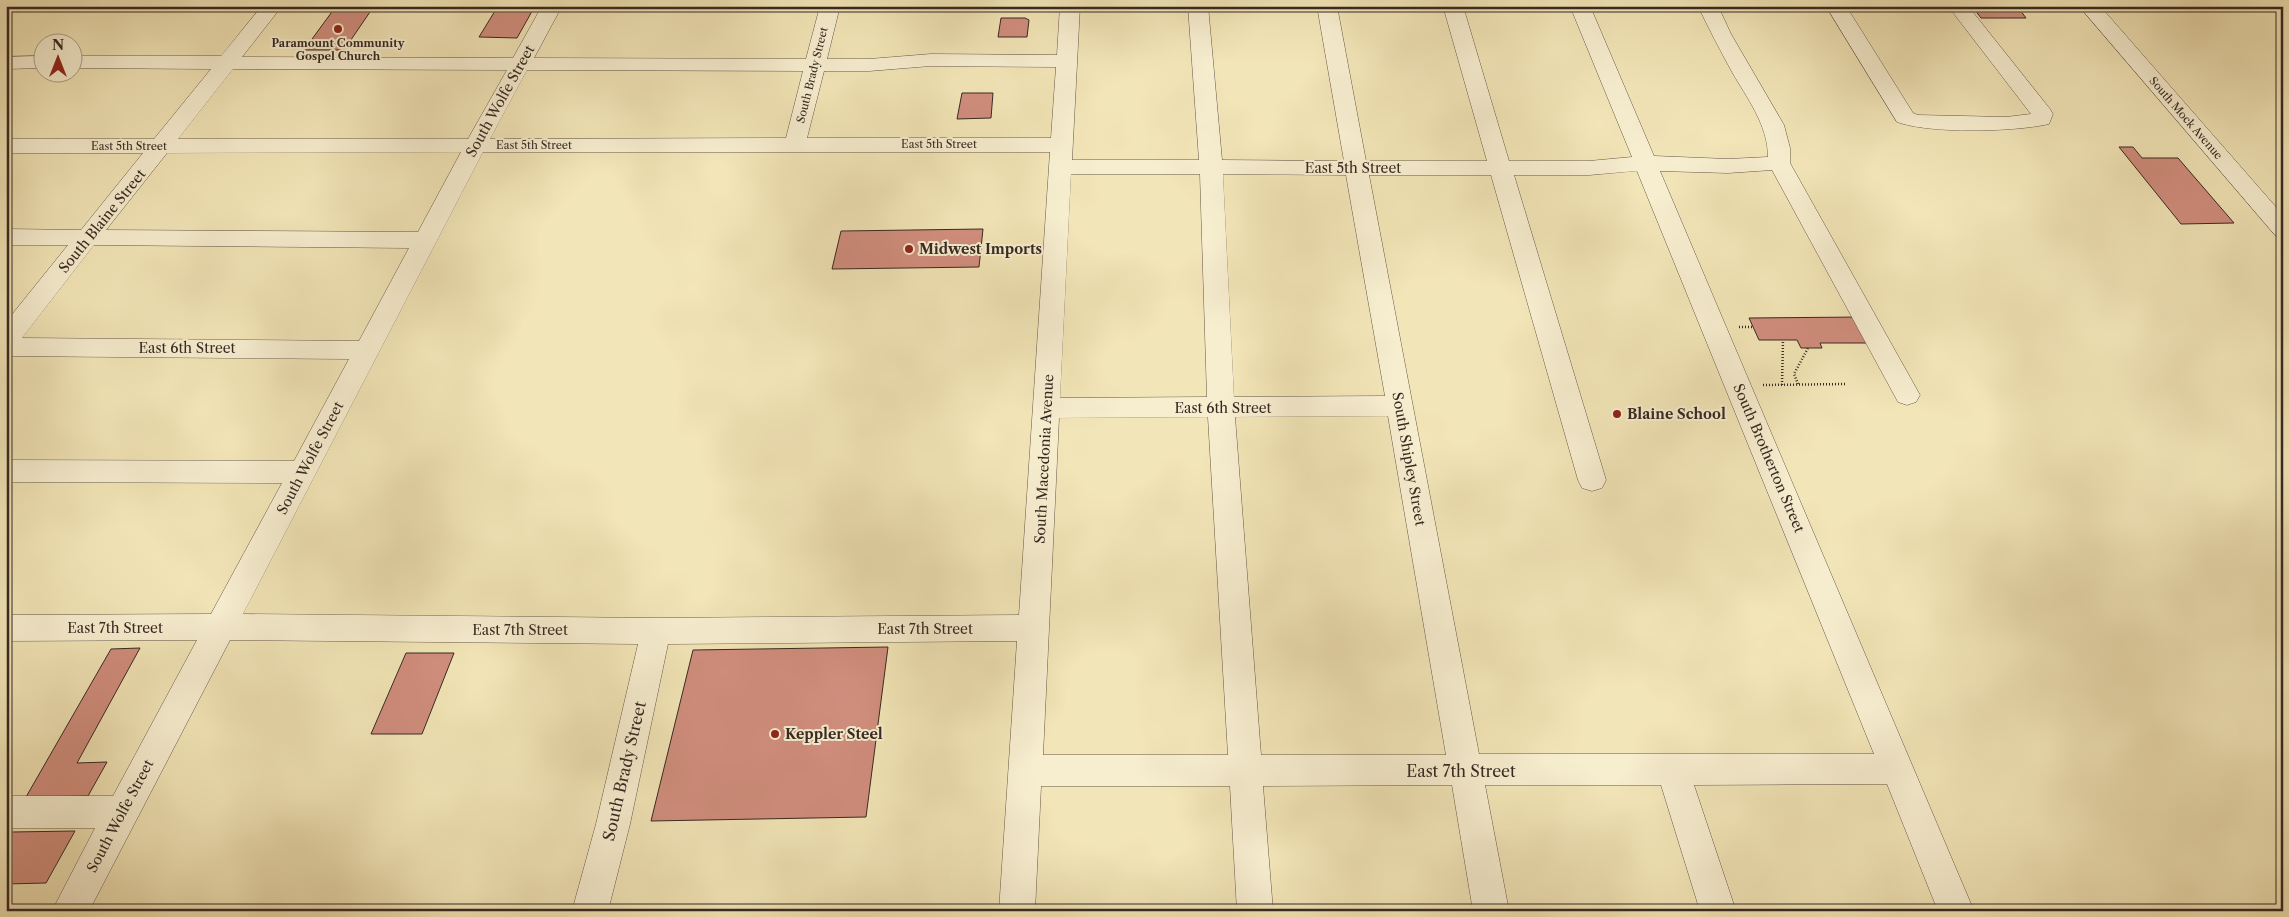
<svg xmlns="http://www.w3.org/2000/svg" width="2289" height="917" font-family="'Libre Caslon Text',serif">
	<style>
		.building { fill: #d18e7e; stroke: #362922 }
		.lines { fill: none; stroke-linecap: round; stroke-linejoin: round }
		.minor-casing { stroke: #655847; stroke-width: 1 }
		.path { stroke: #362922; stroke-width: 2.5; stroke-dasharray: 1 2; stroke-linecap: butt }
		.minor { fill: #f7eed0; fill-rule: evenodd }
		.poi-dot { fill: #8f2418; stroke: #f7eed0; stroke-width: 2 }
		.labels { text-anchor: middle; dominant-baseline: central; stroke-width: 4; stroke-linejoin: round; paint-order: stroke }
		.far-poi-label { font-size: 11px; font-weight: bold; fill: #362922; stroke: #f7eed0 }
		.far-street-label { font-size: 11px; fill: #362922; stroke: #f7eed0 }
		.street-label { font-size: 14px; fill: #362922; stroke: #f7eed0 }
		.poi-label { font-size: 14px; font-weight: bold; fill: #362922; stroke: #f7eed0; text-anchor: start }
		.near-street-label { font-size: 16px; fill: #362922; stroke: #f7eed0 }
	</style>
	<rect width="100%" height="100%" fill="#f2e5b7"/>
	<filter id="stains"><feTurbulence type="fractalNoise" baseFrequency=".004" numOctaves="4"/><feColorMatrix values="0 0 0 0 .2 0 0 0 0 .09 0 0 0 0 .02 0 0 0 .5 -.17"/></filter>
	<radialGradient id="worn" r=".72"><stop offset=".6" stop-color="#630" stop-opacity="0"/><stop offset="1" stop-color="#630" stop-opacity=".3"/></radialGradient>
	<!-- building -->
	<path class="building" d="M498 6H535L517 38 479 37Z
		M1972 6H2017L2026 18H1981Z
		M334 9H372L344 50H304Z
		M1001 18H1025L1029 20 1027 37H998Z
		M962 93H993L991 118 957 119Z
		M2119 147H2133L2142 158H2178L2234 223 2181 224Z
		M983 229 979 267 832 269 841 231Z
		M1861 317 1874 343H1820L1822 348H1801L1797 340H1759L1749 318Z
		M888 647 866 817 651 821 693 650Z
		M140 648 77 763 107 762 88 796 26 797 111 649Z
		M406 653H454L422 734H371Z
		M75 831 46 883 6 884V839L11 832Z"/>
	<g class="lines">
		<defs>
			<path id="minor" d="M262 6H282L242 57 513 58 542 6H562L534 58 806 59 820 6H840L827 59H869L931 54 1057 55 1060 6H1080L1072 160H1199L1188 6H1208L1222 160 1344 161 1317 6H1337L1366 161H1487L1443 6H1463L1509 161H1589L1632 157 1570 6H1590L1654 156 1728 159 1768 157C1768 125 1747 98 1732 72 1720 50 1709 29 1698 6H1718L1731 34 1784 125 1790 148V163L1920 395 1916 402 1907 405 1898 402 1772 170 1728 173 1660 171 1974 911H1938L1887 784 1694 785 1736 911H1700L1661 785H1485L1509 911H1473L1452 785 1263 786 1273 911H1237L1230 786H1041L1035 911H999L1017 641 668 644 630 824 608 911H572L596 824 638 644 230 640 89 911H52L95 828H6V796H113L197 640 6 641V615L211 614 282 483 6 482V460L294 461 349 359 6 356V322L68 245H6V229L81 230 143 153H6V139H154L211 69 72 68V56H221ZM931 66 1056 67 1051 138H807L824 71H869ZM233 69 507 70 468 139H178ZM527 70 803 71 786 138 490 139ZM461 152 418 232 106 230 167 153ZM483 152H1050L1019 615 656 618 243 614ZM1637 171 1874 754H1479L1369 175H1491L1578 480 1582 488 1592 491 1602 488 1606 480 1514 175H1589ZM1071 174H1200L1207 397 1060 398ZM1223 174 1346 175 1385 396 1234 397ZM94 245 409 248 359 341 22 338ZM1388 416 1446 755H1261L1235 417ZM1208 417 1228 755H1043L1059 418Z
				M1826 6H1846L1913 113 1918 115 2006 117 2031 114 1948 6H1968L2050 109 2053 114 2049 124C2014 132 1929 134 1897 122Z
				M2079 6H2100L2283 215V238L2275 235Z
				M42 56V68L6 69V57Z"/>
		</defs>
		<!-- minor casing -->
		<use href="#minor" class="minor-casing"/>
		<!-- path -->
		<path class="path" d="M1739 327H1753
			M1798 384 1794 374 1808 348
			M1763 385 1846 384
			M1782 385 1783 340"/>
		<!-- minor -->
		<use href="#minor" class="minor"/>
	</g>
	<!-- markers -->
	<g class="poi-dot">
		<circle cx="338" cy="29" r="5"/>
		<circle cx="909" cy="249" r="5"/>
		<circle cx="1617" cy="414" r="5"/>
		<circle cx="775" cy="734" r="5"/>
	</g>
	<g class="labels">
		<!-- far-poi labels -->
		<g class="far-poi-label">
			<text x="338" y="43">Paramount Community<tspan x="338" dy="13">Gospel Church</tspan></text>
		</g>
		<!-- far-street labels -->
		<g class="far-street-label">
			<text transform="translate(812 75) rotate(-76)">South Brady Street</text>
			<text transform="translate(2186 118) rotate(49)">South Mock Avenue</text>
			<text x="939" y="144">East 5th Street</text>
			<text x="534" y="145">East 5th Street</text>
			<text x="129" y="146">East 5th Street</text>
		</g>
		<!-- street labels -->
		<g class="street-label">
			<text transform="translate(500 101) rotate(-61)">South Wolfe Street</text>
			<text x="1353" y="168">East 5th Street</text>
			<text transform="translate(102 221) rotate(-51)">South Blaine Street</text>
			<text x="187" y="348">East 6th Street</text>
			<text x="1223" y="408">East 6th Street</text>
			<text transform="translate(310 458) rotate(-62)">South Wolfe Street</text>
			<text transform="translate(1769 458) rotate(67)">South Brotherton Street</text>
			<text transform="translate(1044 459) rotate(-87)">South Macedonia Avenue</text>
			<text transform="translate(1409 459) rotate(80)">South Shipley Street</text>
			<text x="115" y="628">East 7th Street</text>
			<text x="925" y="629">East 7th Street</text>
			<text x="520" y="630">East 7th Street</text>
			<text transform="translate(120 816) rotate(-62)">South Wolfe Street</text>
		</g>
		<!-- poi labels -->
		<g class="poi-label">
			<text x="919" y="249">Midwest Imports</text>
			<text x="1627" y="414">Blaine School</text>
			<text x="785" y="734">Keppler Steel</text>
		</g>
		<!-- near-street labels -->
		<g class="near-street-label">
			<text transform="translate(624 771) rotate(-77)">South Brady Street</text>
			<text x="1461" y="771">East 7th Street</text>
		</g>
	</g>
	<!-- margin -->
	<rect width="2289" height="917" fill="none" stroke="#f2e5b7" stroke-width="25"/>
	<rect x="8" y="8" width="2274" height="902" fill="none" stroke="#362922" stroke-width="2.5"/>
	<rect x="12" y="12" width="2264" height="892" fill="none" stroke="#362922"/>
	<!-- north arrow -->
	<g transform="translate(58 58)"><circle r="24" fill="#f7eed0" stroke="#aa9f8a"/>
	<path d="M0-4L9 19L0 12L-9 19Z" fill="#8f2418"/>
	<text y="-8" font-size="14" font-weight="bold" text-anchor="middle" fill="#362922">N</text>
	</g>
	<rect width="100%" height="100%" filter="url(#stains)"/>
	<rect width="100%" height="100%" fill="url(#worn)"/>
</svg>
